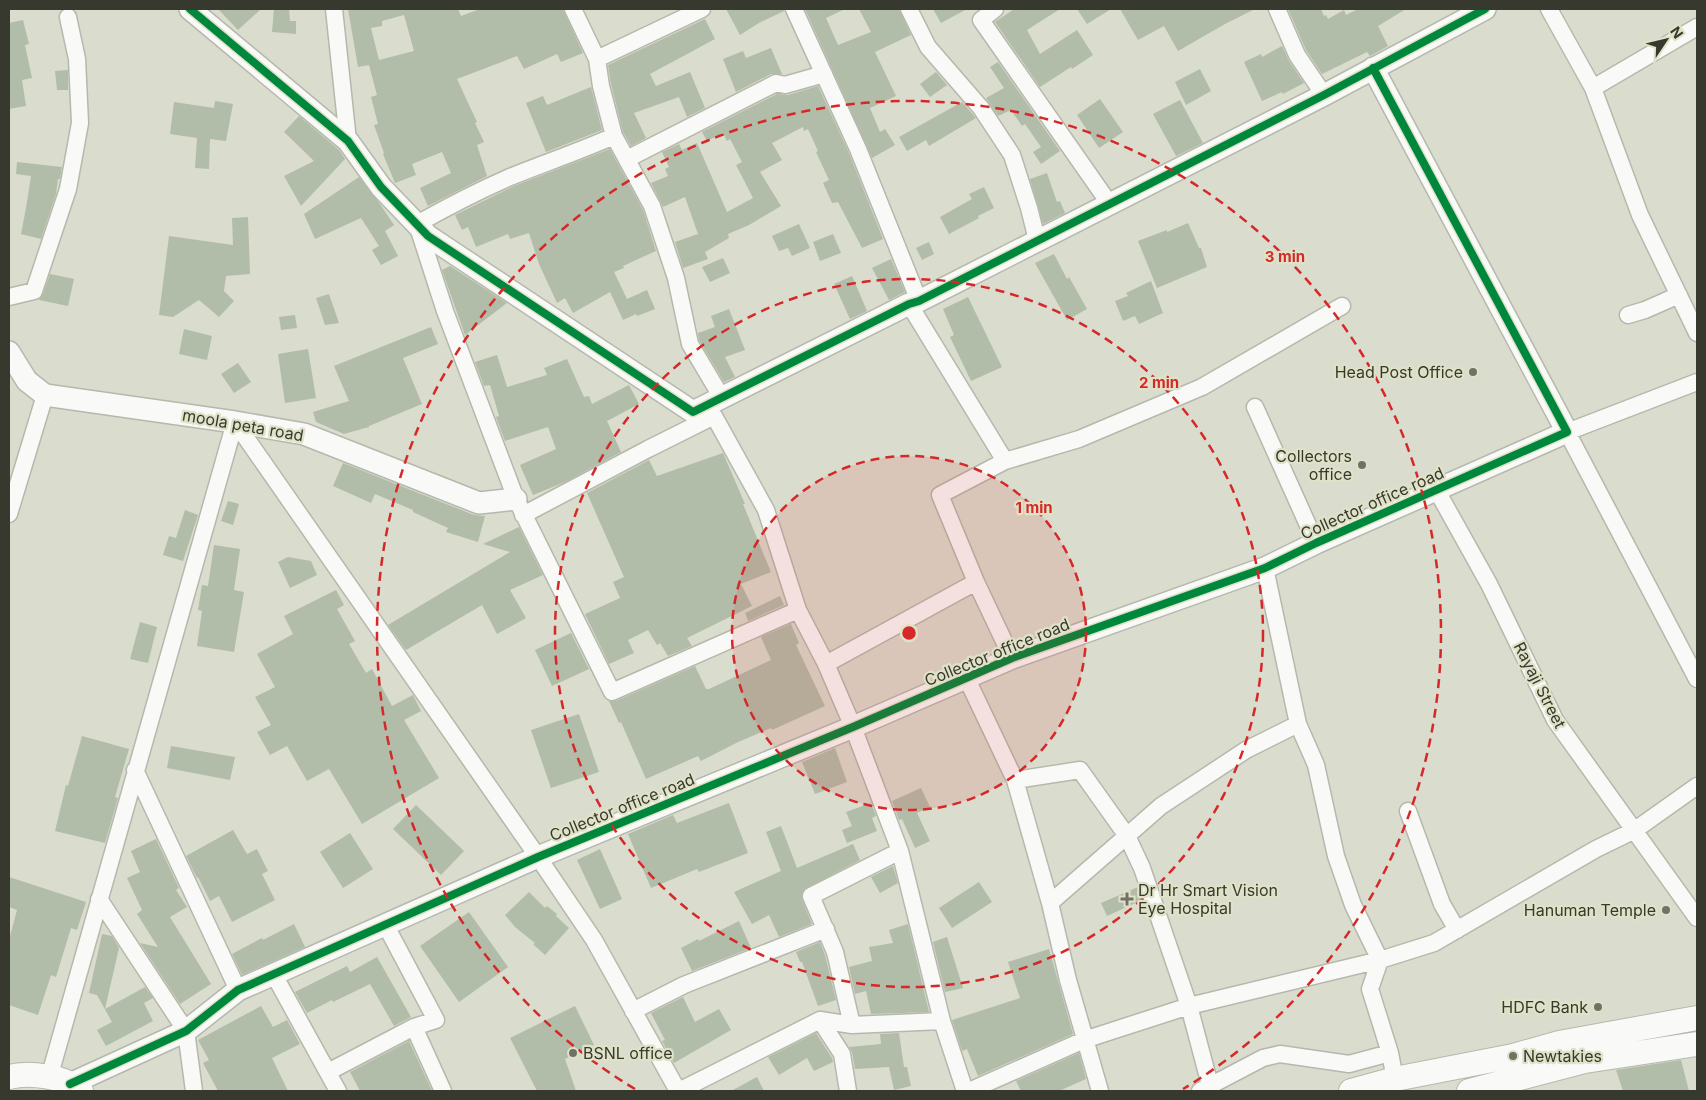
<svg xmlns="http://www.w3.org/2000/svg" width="1706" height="1100" font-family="Inter,sans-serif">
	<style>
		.building { fill: #b1bda8; fill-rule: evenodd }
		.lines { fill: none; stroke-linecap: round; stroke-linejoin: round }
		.minor-casing { stroke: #b6b8ac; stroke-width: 19 }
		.tertiary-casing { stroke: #b6b8ac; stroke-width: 24 }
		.secondary-casing { stroke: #b6b8ac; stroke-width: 26 }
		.minor { stroke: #f9faf8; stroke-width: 16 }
		.tertiary { stroke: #f9faf8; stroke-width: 21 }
		.secondary { stroke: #f9faf8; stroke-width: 24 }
		.cycleway-casing { stroke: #dfe2c7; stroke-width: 11 }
		.cycleway { stroke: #00873e; stroke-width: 8 }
		.ring { fill: none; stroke: #d62828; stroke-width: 2.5; stroke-dasharray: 9 6 }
		.poi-dot { fill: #717266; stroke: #dfe2c7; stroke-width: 2 }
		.labels { text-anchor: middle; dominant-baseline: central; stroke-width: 4.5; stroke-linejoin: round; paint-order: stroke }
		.poi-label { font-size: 16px; fill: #38392e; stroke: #dfe2c7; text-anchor: end }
		.street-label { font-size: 16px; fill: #38392e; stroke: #dfe2c7 }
		.centre { fill: #d62828; stroke: #dfe2c7; stroke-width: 2.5 }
		.ring-label { font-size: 15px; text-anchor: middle; font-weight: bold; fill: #d62828; stroke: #dfe2c7; stroke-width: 4.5; stroke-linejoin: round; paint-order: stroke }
	</style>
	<rect width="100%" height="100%" fill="#dadccd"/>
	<!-- building -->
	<path class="building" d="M218 9H261L238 30Z
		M274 9H289L290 21H296V34L272 32Z
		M348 9H458L461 16 480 9H563L583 53 561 62 557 54 524 69 517 56 457 79 477 122 475 123 484 142 477 145 487 176 428 206 420 188 451 173 442 152 412 164 416 175 395 183 383 154 384 153 374 125 378 124 371 97 377 95 369 65 358 67ZM404 15 414 51 379 60 371 28 382 26V21Z
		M726 9H784V11L759 23 740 35Z
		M805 9H845L826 18 838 45 871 32 859 9H899L911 35 875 52 896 96 870 108 880 132 885 129 895 145 872 158Z
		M933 9H967L941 23Z
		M1014 9H1060L1027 30 1040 54 1077 30 1093 55 1072 69 1071 67 1040 87 995 22Z
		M1077 9H1111L1087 24Z
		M1120 9H1255L1225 24 1178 51 1164 26 1138 40Z
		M1288 9H1321L1324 16 1326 15 1328 19 1344 10 1346 15 1358 9H1406L1378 26 1388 46 1370 56 1367 52 1322 74 1306 50Z
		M705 19 715 39 650 74 656 86 690 72 705 108 687 117 679 97 634 113 646 138 631 146 623 132 611 84 608 65Z
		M23 20 29 44 25 45 32 78 22 80 26 106 9 109V23Z
		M1282 46 1289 61 1304 83 1283 94 1282 92 1262 101 1244 62 1261 54 1262 57Z
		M771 48 782 74H771L736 92 723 59 743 51 746 58Z
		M998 62 1060 151 1041 164 1033 152 1041 147 1025 124 1022 126 1011 110 998 116 986 98 1004 88 990 67Z
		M1200 69 1211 91 1186 105 1175 82Z
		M68 70V90H57L55 71Z
		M936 72 947 85 930 97 920 84Z
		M818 86 849 153 883 239 862 248 838 202 832 203 823 183 829 180 816 152 818 151 808 129 804 131 803 127 772 143 782 160 760 172 781 206 749 225 728 234 729 238 705 252 708 259 683 268 675 242 698 234 685 197 663 207 651 183 668 176 665 169 669 167 662 152 679 144 682 150 697 143 727 212 753 198 736 165 742 162 730 139 727 141 723 133 707 141 702 132 777 94 788 95Z
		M591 87 602 130 546 152 526 103 543 96 547 105Z
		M1100 99 1123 132 1099 148 1077 115Z
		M1180 100 1203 143 1176 156 1153 114Z
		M215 101 233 104 226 141 210 139 209 169 195 168 197 138 170 134 174 102 214 108Z
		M962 102 976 118 929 146 926 140 907 151 899 137Z
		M299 116 339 150 345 159 301 206 284 176 314 161 284 132Z
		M610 149 643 210 656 251 623 266 624 268 614 272 627 299 647 290 655 309 637 316 636 314 623 320 610 292 573 313 565 298 557 303 539 264 529 233 510 239 508 234 476 247 468 227 462 230 455 215 514 186Z
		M17 162 62 167 60 179H58L56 194 41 239 21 234 26 208 31 176 16 174Z
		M1047 173 1057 202 1060 201 1065 213 1043 224 1030 179Z
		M359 177 380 204 394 225 385 231 398 256 381 265 372 250 379 246 361 218 315 239 304 214Z
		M984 187 994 208 978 216 979 218 949 234 940 217 972 199 969 194Z
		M248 217 250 274 226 276 224 291 234 301 219 317 199 300 173 317 159 315 169 236 233 245 232 218Z
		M1188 223 1199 248H1201L1207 267 1157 288 1138 241 1167 230V232Z
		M799 224 810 248 792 256 788 248 779 251 772 236Z
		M833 234 841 253 820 261 813 242Z
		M929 242 934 254 922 260 916 248Z
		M1054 254 1067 279 1069 277 1087 309 1067 320 1035 263Z
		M723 258 730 273 710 282 702 267Z
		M891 259 905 292 889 300 872 268Z
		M450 266 507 303 465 335 442 270Z
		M50 274 74 279 68 306 39 300 43 294Z
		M852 276 867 311 850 319 834 284Z
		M1151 281 1163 313 1139 324 1135 316 1123 321 1115 301 1128 296 1126 293Z
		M329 294 339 323 325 325 316 298Z
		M968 297 1002 367 971 381 950 337 954 335 943 309Z
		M729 309 745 350 725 357 735 377 724 382 699 340 698 333 715 327 711 316Z
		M295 315 297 328 281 330 279 317Z
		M431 327 438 344 403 358 422 404 369 426V427L344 434 316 422 313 412 349 401 334 366Z
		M184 329 212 336 207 360 179 354Z
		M308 349 316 398 285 403 278 354Z
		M497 355 507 387 547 375 544 368 567 359 584 397 589 396 592 404 629 385 639 404 607 421 621 452 565 482 533 495 520 465 556 449 548 427 505 441 496 417 499 416 490 385 484 386 475 362Z
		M238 363 251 382 234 393 221 374Z
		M723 453 745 504H743L771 572 741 584 752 606 687 638 692 646 668 656 660 643 657 645 648 630 628 640 634 653 609 664 585 614 620 598 613 582 624 577 587 493 649 460 657 476Z
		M343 463 474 515 485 516 478 542 446 532 448 528 413 512V510L375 494 371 503 333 486Z
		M228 501 239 504 233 525 221 521Z
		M185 510 198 515 183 561 163 555 169 536 176 538Z
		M519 527 543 575 510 590 526 618 497 634 482 605 406 650 388 625 510 552 483 544Z
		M214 545 240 549 234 590 244 592 234 652 197 646 202 611 198 610 202 585 208 586Z
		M288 557 311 561 317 575 290 588 278 562Z
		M336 590 344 605 337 609 355 641 349 644 366 673 372 669 392 706 413 695 421 711 404 720 439 778 362 824 329 769 307 781 287 746 270 755 257 732 271 725 255 697 275 687 257 654 293 634 284 616Z
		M780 596 784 605 748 621 745 613Z
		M140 622 157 627 148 663 130 659Z
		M791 624 799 643 796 645 825 706 772 730 771 728 738 742 701 761 698 756 646 779 621 722 619 723 609 701H616L695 666 706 689H709L771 660 761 637Z
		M571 633 589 669 552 686 535 650Z
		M579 714 599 772 551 788 531 730Z
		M82 736 129 749 115 797 118 798 105 843 55 831 66 785 68 786Z
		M171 746 235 757 230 780 167 768Z
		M835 748 847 782 815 794 802 762Z
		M921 788 930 807 917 813 930 841 915 848 902 819 899 820 892 801Z
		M729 803 748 853 699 872 697 869 651 888 628 834 673 815 677 823Z
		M871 803 876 816 872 818 877 831 847 843 842 830 852 826 846 812Z
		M416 805 464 851 441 875 393 829Z
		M781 826 797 868 853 844 860 860 803 890 802 899 812 924 779 937 769 915 752 924 734 892 781 871 766 832Z
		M233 830 247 854 257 849 268 871 262 874 275 900 232 922 219 896 210 901 198 877 197 878 186 856Z
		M350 833 373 869 343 888 320 852Z
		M156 839 179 888 176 890 187 907 170 917 211 984 180 1004 140 943 158 947 137 914 142 910 127 878 140 872 131 851Z
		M600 849 622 899 600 909 577 860Z
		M893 866 898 883 880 893 871 877Z
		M9 877 86 902 77 930 71 928 56 977 51 975 38 1015 9 1005V940L17 910 9 907Z
		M979 882 992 902 952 928 939 908Z
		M1138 887 1142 900 1107 916 1101 903Z
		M529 892 545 908 547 906 557 914 556 916 569 928 545 955 533 944 535 943 515 927 505 915Z
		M469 912 508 967 459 1002 420 946Z
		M739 921 751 948 692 971 681 948 698 939 699 941Z
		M294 924 305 947 242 975 232 954 262 938 263 940Z
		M908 924 929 1012 871 1014 866 991 855 994 849 967 872 961 869 947 893 943 889 930Z
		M102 934 112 936 119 948 105 1009 145 987 153 998 144 1003 153 1021 106 1046 97 1030 112 1022 97 995 89 993Z
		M947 937 963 988 945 992 933 942Z
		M820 942 825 955 836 1000 818 1006 802 962H800L796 952Z
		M1049 949 1073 1034 978 1076 967 1049 962 1051 952 1020 1020 998 1008 962Z
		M377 957 411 1017 394 1026 370 984 333 1002 332 1000 307 1013 295 992 347 966 350 972Z
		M683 997 695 1022 719 1009 731 1030 674 1063 662 1041 665 1040 651 1013Z
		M261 1006 273 1027 287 1020 300 1044 272 1058 288 1091H218L203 1063 209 1060 198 1040Z
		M575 1006 594 1045 565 1059 576 1091H537L510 1038Z
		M816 1033 832 1058 833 1062 814 1071 807 1058 779 1075 768 1057Z
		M899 1033 904 1067H907L911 1086 894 1090 889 1067 855 1069 852 1052 849 1047 881 1044 880 1034Z
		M409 1041 432 1091H360L350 1072Z
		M1079 1053 1086 1079 1059 1091H1021L1016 1081Z
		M1681 1060 1689 1091H1623L1616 1070Z
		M757 1077 764 1091H731Z"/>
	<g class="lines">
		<defs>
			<path id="minor" d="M334 9 348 141
				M573 9 597 59 601 86 614 136 652 206 676 278 690 344 722 398
				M794 9 858 149 919 301
				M909 9 928 47 981 108 1012 155 1029 208 1037 240
				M995 9 981 20 1109 203
				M1277 9 1297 55 1324 95
				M1549 9 1593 88 1640 215 1697 333
				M597 59 702 9
				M1593 88 1697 27
				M614 136C580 151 545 163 510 177 478 191 447 207 417 224L445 311 516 499 612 692 798 610
				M627 159 776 83 785 85 824 74
				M9 297 34 291 68 189 80 123 77 59 68 17
				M909 304 1005 461 940 495 976 582 1012 658
				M1628 315 1645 310 1679 295
				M1697 382 1567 432 1697 679
				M1255 407 1316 543
				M693 412 714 416 766 510 798 610 826 664 853 727 900 851 942 1021 965 1091
				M235 422 538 857 594 940 678 1091
				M1005 461 1079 439 1202 387 1342 306
				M1436 489 1489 584 1555 720 1697 918
				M9 514 45 395
				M523 515 648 449 714 416
				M826 664 976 582
				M966 677 1015 780 1050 903
				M135 770 238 990
				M1015 780 1080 770 1127 836 1142 868 1189 1006 1210 1085
				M1408 811 1442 904 1457 930
				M99 899 186 1031 194 1091
				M273 973 338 1091
				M633 1011 684 985 826 929
				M820 1020 842 1054 848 1091
				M852 1025 835 952 811 896 900 851
				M414 1027 443 1091
				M328 1072 414 1027 436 1020 385 924
				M49 1078 235 422
				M1395 1079 1390 1053 1370 989 1380 960 1434 943 1596 849 1635 830 1697 786
				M679 1091 820 1020 852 1025 942 1021
				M969 1091 1084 1040 1189 1006 1380 960 1353 905 1336 856 1316 765 1298 724
				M1100 1091 1068 980 1050 903 1161 806 1246 750 1298 724 1265 568
				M1200 1091 1263 1058 1280 1054 1349 1064 1390 1053"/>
			<path id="tertiary" d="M190 9 348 141 381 187 428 236 693 412 909 304 919 301 1324 95 1485 9
				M9 352 27 381 45 395 235 422 304 434 479 503 516 499
				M70 1084 186 1031 238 990 538 857 853 727 1012 658 1265 568 1316 543 1567 432 1373 68"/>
			<path id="secondary" d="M9 1077C29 1072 65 1076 81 1091
				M1351 1091 1395 1079 1513 1056 1559 1043 1697 1018
				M1469 1091 1585 1061 1697 1044"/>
		</defs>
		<!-- minor casing -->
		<use href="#minor" class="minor-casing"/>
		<!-- tertiary casing -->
		<use href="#tertiary" class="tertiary-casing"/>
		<!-- secondary casing -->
		<use href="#secondary" class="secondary-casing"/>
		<!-- minor -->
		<use href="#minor" class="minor"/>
		<!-- tertiary -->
		<use href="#tertiary" class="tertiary"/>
		<!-- secondary -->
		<use href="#secondary" class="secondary"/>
		<defs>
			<path id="cycleway" d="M190 9 348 141 381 187 428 236 693 412 909 304 919 301 1324 95 1485 9
				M70 1084 186 1031 238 990 538 857 853 727 1012 658 1265 568 1316 543 1567 432 1373 68"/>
		</defs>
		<!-- cycleway casing -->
		<use href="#cycleway" class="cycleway-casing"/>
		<!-- cycleway -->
		<use href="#cycleway" class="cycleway"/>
	</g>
	<!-- distance rings -->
	<circle cx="909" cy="633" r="177" fill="#d62828" fill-opacity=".12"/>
	<g class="ring">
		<circle cx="909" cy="633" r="177"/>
		<circle cx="909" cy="633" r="354"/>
		<path d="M635 1089A532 532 0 1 1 1183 1089"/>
	</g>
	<!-- markers -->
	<g class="poi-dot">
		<circle cx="1473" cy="372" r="5"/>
		<circle cx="1362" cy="465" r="5"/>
		<path d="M1124.5 891.5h5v5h5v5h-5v5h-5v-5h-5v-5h5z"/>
		<circle cx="1666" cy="910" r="5"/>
		<circle cx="1598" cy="1007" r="5"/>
		<circle cx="573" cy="1053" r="5"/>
		<circle cx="1513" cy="1056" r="5"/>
	</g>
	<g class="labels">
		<!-- poi labels -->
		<g class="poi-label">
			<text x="1463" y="372">Head Post Office</text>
			<text x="1352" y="456">Collectors<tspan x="1352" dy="18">office</tspan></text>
			<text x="1138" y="890" text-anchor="start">Dr Hr Smart Vision<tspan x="1138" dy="18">Eye Hospital</tspan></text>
			<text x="1656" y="910">Hanuman Temple</text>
			<text x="1588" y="1007">HDFC Bank</text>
			<text x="583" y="1053" text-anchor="start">BSNL office</text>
			<text x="1523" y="1056" text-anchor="start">Newtakies</text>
		</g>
		<!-- street labels -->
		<g class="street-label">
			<text transform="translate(243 425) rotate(10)">moola peta road</text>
			<text transform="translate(1372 503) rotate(-24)">Collector office road</text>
			<text transform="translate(997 652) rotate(-22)">Collector office road</text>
			<text transform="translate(1540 685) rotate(63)">Rayaji Street</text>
			<text transform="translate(622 807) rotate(-22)">Collector office road</text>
		</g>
	</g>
	<circle cx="909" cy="633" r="8" class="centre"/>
	<g class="ring-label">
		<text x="1285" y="262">3 min</text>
		<text x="1159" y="388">2 min</text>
		<text x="1034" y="513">1 min</text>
	</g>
	<!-- border -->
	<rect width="1706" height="1100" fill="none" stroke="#38392e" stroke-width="20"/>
	<!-- north arrow -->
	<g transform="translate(1666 40) rotate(55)" stroke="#dfe2c7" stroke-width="4" paint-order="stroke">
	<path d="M0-4L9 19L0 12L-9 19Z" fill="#38392e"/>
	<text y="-8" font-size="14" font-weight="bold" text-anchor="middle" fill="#38392e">N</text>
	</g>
</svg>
